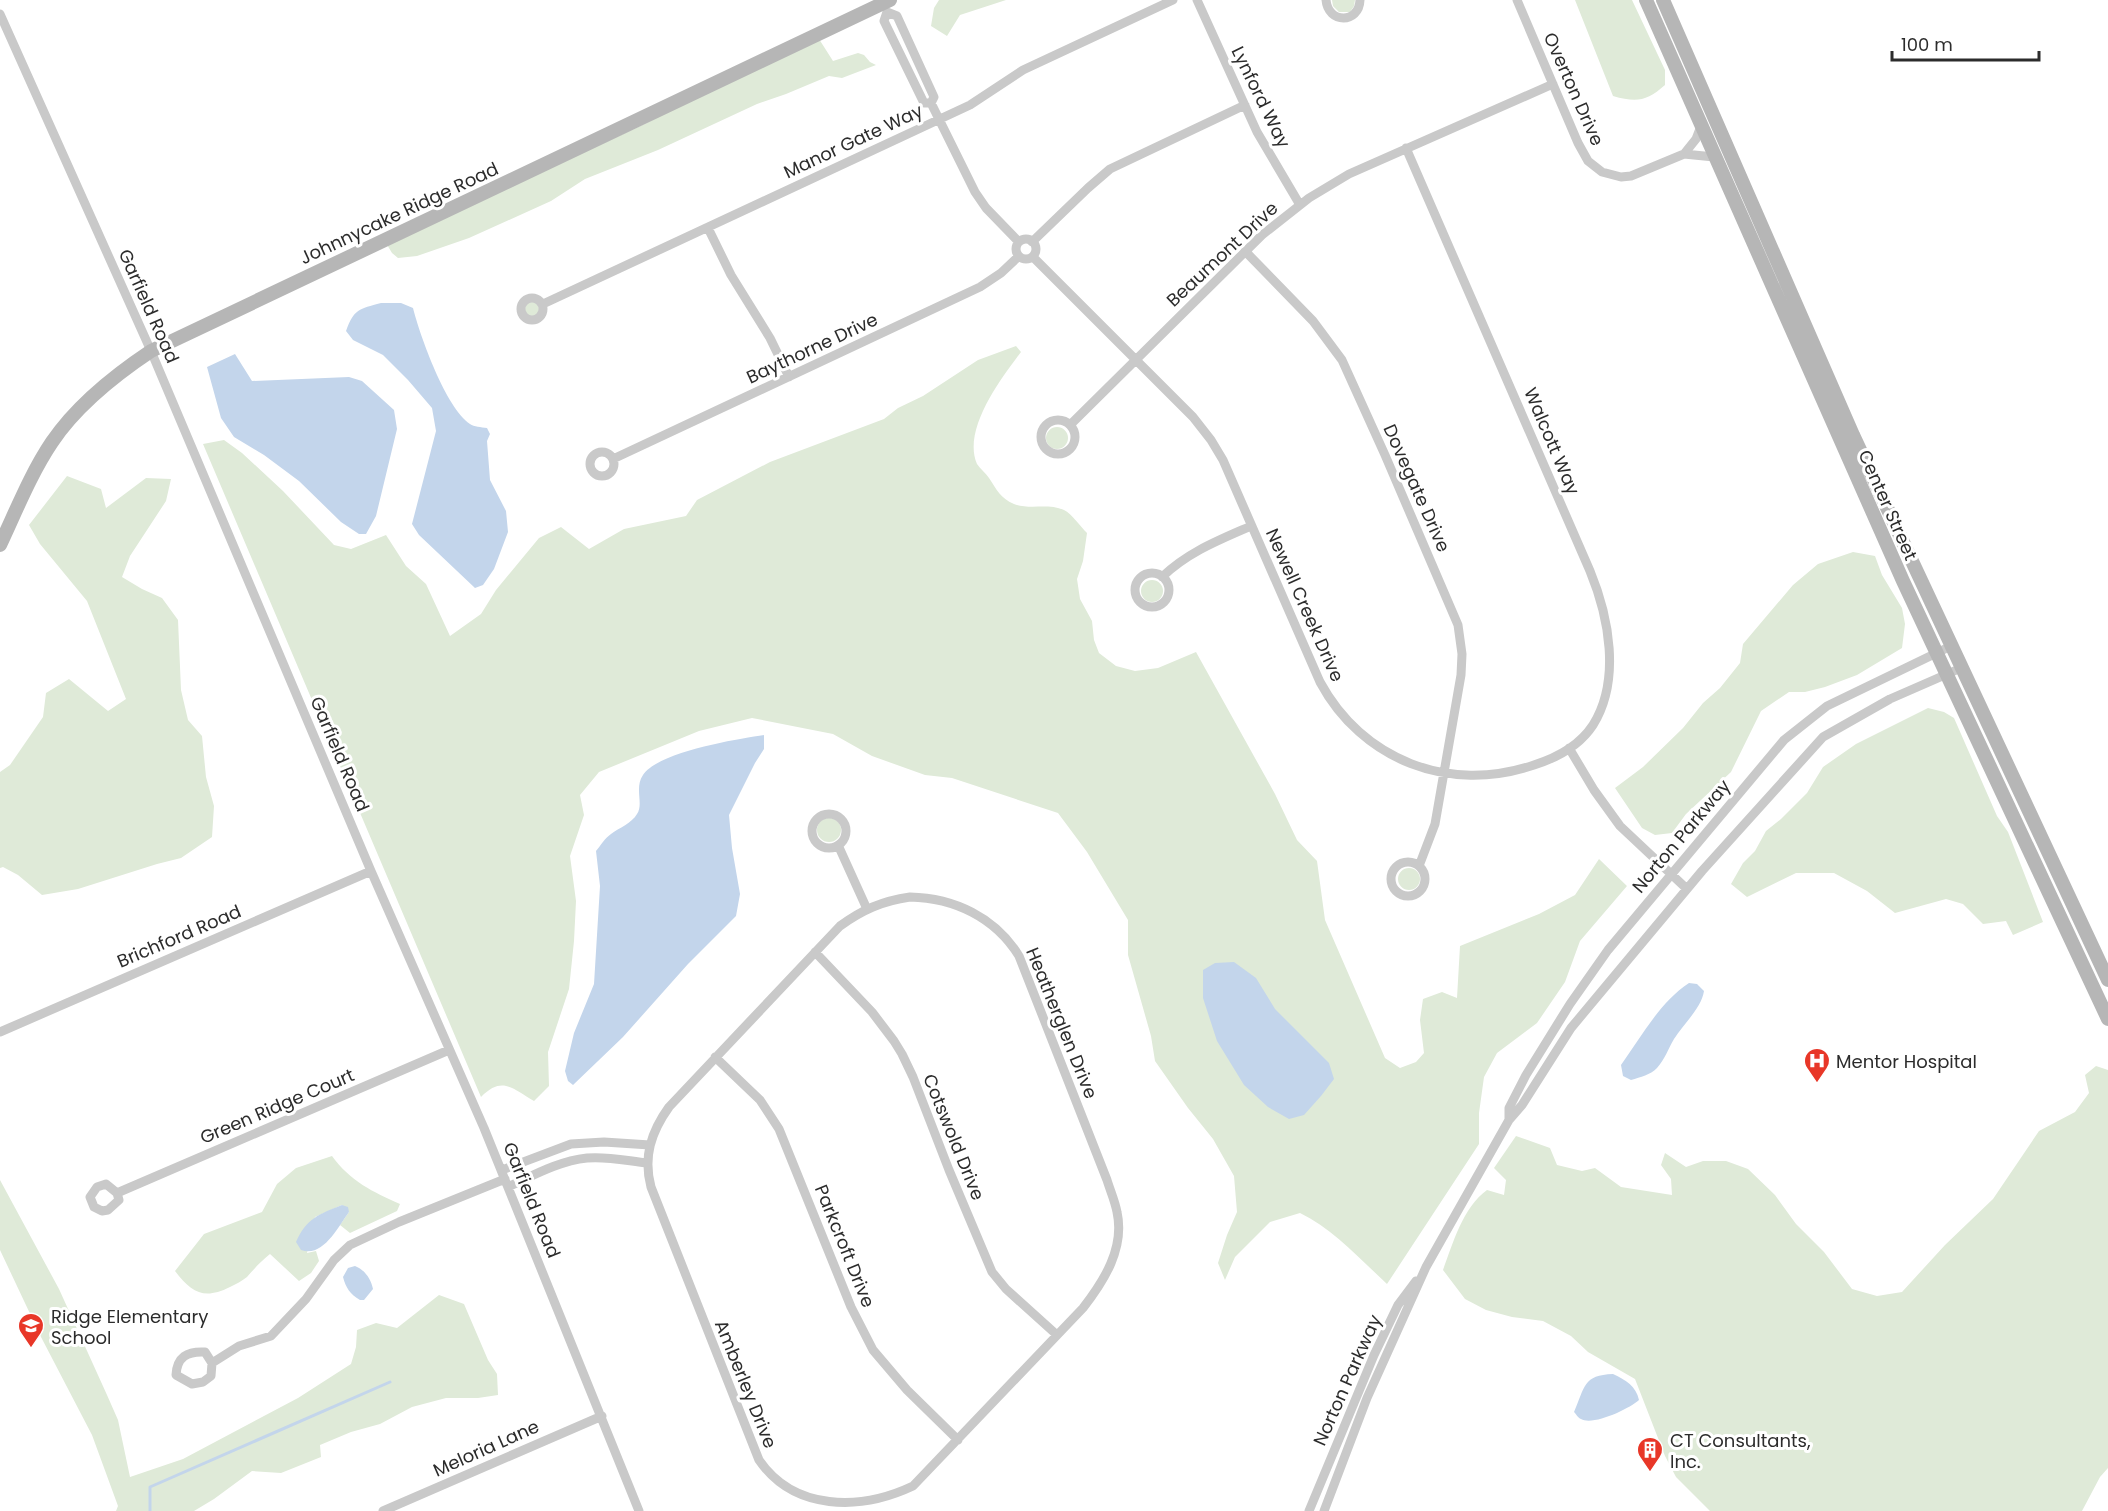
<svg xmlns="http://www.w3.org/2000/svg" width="2108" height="1511" font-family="Poppins,sans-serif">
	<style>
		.green { fill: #dfead8 }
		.water { fill: #c3d5eb }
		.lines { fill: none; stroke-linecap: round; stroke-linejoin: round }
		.stream { stroke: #c3d5eb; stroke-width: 3 }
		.minor { stroke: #c9c9c9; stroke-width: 9 }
		.secondary { stroke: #b6b6b6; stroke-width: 14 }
		.labels { text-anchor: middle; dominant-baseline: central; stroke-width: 6; stroke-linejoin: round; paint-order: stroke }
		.street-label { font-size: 18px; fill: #2c2c2c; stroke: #fff }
		.poi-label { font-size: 18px; fill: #2c2c2c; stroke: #fff; text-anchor: start }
	</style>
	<rect width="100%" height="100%" fill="#fff"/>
	<!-- green -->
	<path class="green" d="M939 0H1006L960 15 947 36 931 26 934 8Z
		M1332 0H1355L1354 6 1350 12H1339L1333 6Z
		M1575 0H1632L1665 70V85C1647 101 1637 103 1613 96Z
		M819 39 833 61 858 53 864 55 870 62 876 65 842 78 829 76 786 94 757 104 658 150 585 179 551 201 469 238 417 256 398 258 392 253 386 243 647 123 693 98Z
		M525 309a7 7 0 1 1 14 0a7 7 0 1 1-14 0Z
		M1016 346 1021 352C1001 378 962 430 977 464 980 469 986 473 989 478 997 490 1000 498 1014 504 1029 510 1048 503 1064 510 1072 514 1080 526 1087 533L1083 561 1077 579 1080 599 1092 621 1094 640 1099 653 1116 666 1135 671 1158 668 1196 652 1275 794 1297 840 1317 861 1325 920 1385 1058 1400 1068 1416 1062 1424 1053 1420 1020 1423 999 1442 992 1457 998 1460 946 1539 914 1575 895 1599 859 1627 886 1580 941 1565 982 1537 1023 1497 1053 1484 1077 1479 1113V1144L1387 1284C1360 1259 1333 1229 1300 1213L1270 1222 1235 1257 1225 1280 1218 1263 1227 1235 1237 1212 1234 1176 1213 1139 1188 1108 1155 1061 1151 1036 1128 955V920L1087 852 1058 813 952 778 925 775 872 756 833 734 752 718 699 731 599 772 580 795 584 815 570 856 576 901 574 941 569 989 548 1052 549 1086 534 1101C512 1088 502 1076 481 1097L203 444 224 440 242 453 283 491 334 545 351 549 386 535 406 566 426 584 450 636 481 614 496 590 539 538 561 527 589 549 624 529 686 516 697 500 770 462 884 419 898 408 923 396 978 360Z
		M1046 438a11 11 0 1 1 22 0a11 11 0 1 1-22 0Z
		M67 476 101 489 106 508 146 478 171 479 166 501 130 556 122 577 142 589 162 598 178 620 181 690 188 720 202 736 206 777 214 806 212 837 181 858 157 864 78 889 42 895 18 875 3 867 0 868V772L10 765 43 717 46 693 69 679 108 711 126 699 87 601 40 544 29 525Z
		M1853 552 1875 556 1882 575 1902 608 1905 624 1902 648 1857 675 1825 687 1805 692H1789L1761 711 1731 772 1686 814 1672 833 1655 835 1642 828 1615 788 1643 767 1683 728 1703 703 1720 688 1740 663 1743 644 1793 585 1818 564Z
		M1141 591a11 11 0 1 1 22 0a11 11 0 1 1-22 0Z
		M1928 708 1944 712 1954 718 1997 816 2008 832 2043 922 2013 935 2006 921 1983 924 1963 904 1946 899 1895 913 1867 891 1834 873H1796L1747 897 1731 884 1743 863 1755 851 1766 831 1781 819 1807 793 1823 767 1856 744Z
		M817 830a12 12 0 1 1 24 0a12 12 0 1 1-24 0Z
		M1398 879a11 11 0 1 1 22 0a11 11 0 1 1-22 0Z
		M2096 1066 2108 1070V1468L2100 1477 2082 1511H1710L1676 1477 1665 1456 1635 1379 1588 1352 1571 1336 1543 1321 1512 1317 1486 1310 1465 1299 1443 1270C1453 1243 1463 1207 1487 1190L1504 1195 1506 1180 1494 1168 1516 1136 1550 1148 1557 1165 1582 1171 1595 1168 1621 1187 1672 1195 1671 1179 1661 1165 1665 1153 1686 1167 1703 1161H1726L1748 1169 1775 1195 1796 1224 1824 1252 1852 1289 1877 1296 1902 1292 1945 1245 1993 1199 2039 1131 2075 1112 2089 1093 2085 1075Z
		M332 1156C350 1181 373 1192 400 1204L397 1211 350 1233 340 1225 349 1212 342 1205 315 1217 307 1253 316 1251 319 1261 311 1273 299 1281 270 1254C260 1262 255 1268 247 1277 242 1281 236 1284 230 1287 204 1300 192 1293 175 1271L204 1234 262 1212 277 1184 296 1168Z
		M0 1180 59 1289 107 1395 118 1420 130 1477 183 1459 298 1398 351 1364 356 1347 357 1330 376 1323 397 1328 439 1295 464 1304 488 1360 497 1374 498 1395 478 1398H446L412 1407 380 1424 351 1432 320 1445 321 1457 281 1473 252 1471 214 1499 194 1511H116L118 1506 92 1435 41 1337 0 1250Z"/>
	<!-- water -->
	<path class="water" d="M381 303H401L413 308C420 336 446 408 470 424 474 427 481 427 487 428L490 434 487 441 490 480 506 511 508 532 494 569 483 585 475 588 419 535 412 524 436 431 432 408 408 380 383 355 353 340 346 331C354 309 359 309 381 303Z
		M235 354 252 381 349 377 362 381 394 410 397 429 376 516 366 534H359L341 522 299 481 264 455 234 437 221 418 207 367Z
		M764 735V749L755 763 729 815 732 848 740 894 736 916 688 964 623 1037 573 1085 568 1081 565 1071 574 1033 594 984 600 886 596 851C601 845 605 838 611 834 619 828 632 823 637 814 644 804 634 788 643 775 658 752 737 739 764 735Z
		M1234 962 1256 978 1275 1009 1329 1063 1334 1079 1321 1096 1304 1115 1289 1119 1268 1107 1244 1085 1217 1041 1203 998V970L1215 963Z
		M1689 983 1697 984 1704 991C1701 1009 1684 1023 1674 1039 1668 1049 1665 1059 1657 1068 1650 1075 1641 1077 1631 1080L1623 1076 1621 1065C1641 1037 1660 1002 1689 983Z
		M342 1205 348 1207 349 1212C338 1227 323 1258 301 1250L296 1242C306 1219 319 1214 342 1205Z
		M355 1266C365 1270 371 1279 373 1289L364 1300H360C350 1294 346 1288 343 1277L348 1268Z
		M1613 1374C1626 1380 1636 1386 1639 1400 1629 1409 1593 1426 1581 1419 1578 1418 1576 1414 1574 1412 1585 1387 1583 1375 1613 1374Z"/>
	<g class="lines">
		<!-- stream -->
		<path class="stream" d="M150 1511V1487L390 1382"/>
		<!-- minor -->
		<path class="minor" d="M1197 0 1257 132 1300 205
			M1326 0C1328 24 1359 24 1360 0
			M1517 0 1578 143 1588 161 1602 172 1621 177 1631 176 1684 154 1696 139 1701 126
			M0 14 151 351 371 871 484 1128 639 1511
			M931 103H924L884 21 887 12 897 16 934 97 931 103 975 192 986 208 1019 242
			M1684 154 1714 157
			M708 228 731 275 770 338 789 377
			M1016 249a10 10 0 1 1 20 0a10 10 0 1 1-20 0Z
			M1032 242 1088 188 1110 169 1245 105
			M1245 251 1313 321 1342 360 1385 455 1458 625 1462 654 1461 675 1435 824 1419 866
			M1033 257 1193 417 1211 440 1223 460 1320 682C1362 760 1449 794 1534 765 1556 758 1580 745 1593 725 1621 680 1609 617 1590 571L1406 148
			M521 309a11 11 0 1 1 22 0a11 11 0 1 1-22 0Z
			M543 304 970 105 1023 70 1173 0
			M1041 437a17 17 0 1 1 34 0a17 17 0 1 1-34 0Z
			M1070 425 1262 235 1309 198 1349 174 1553 84
			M590 464a12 12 0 1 1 24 0a12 12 0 1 1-24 0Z
			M613 459 980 287 1001 273 1019 256
			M1135 590a17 17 0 1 1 34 0a17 17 0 1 1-34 0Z
			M1162 577C1188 552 1219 540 1251 526
			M1569 748 1594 790 1620 826 1687 889
			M812 831a17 17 0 1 1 34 0a17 17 0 1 1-34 0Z
			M838 845 867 909
			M1391 879a17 17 0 1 1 34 0a17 17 0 1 1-34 0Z
			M910 897C954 898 995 917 1019 956L1107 1180C1110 1190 1115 1201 1117 1212 1125 1248 1104 1281 1083 1308L913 1486C860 1511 794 1511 759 1460L651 1187C643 1157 651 1132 669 1107L840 926C862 910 882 901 910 897Z
			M815 952 872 1012 894 1041 902 1054 913 1077 949 1170 992 1272 1006 1289 1057 1335
			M0 1032 371 871
			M715 1057 760 1100 779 1129 851 1307 873 1350 907 1390 958 1440
			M1509 1120V1108L1526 1075 1570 1004 1608 950 1784 740 1827 706 1951 646
			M502 1170 571 1144 604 1142 650 1145
			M508 1187C534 1175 559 1161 587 1158 607 1156 628 1161 648 1163
			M117 1193 119 1200 108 1210 102 1211 94 1207 90 1197 97 1187 106 1184 117 1193 449 1050
			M212 1363 211 1376 203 1382 192 1384 176 1375C177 1357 187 1351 205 1352L212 1363 239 1346 271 1336 306 1299 334 1260 350 1245 399 1222 505 1179
			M383 1511 602 1416
			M1309 1511 1374 1355 1398 1305 1416 1281
			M1324 1511 1367 1398 1426 1267 1509 1120 1522 1105 1571 1028 1702 871 1823 737 1890 699 1961 668"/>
		<!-- secondary -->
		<path class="secondary" d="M1646 0 1903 581 2108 1019
			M1663 0 1853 435 2108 980
			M0 545C16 511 31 473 52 442 77 405 115 375 151 351L890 0"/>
	</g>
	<!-- icons -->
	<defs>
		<symbol id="hospital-pin" viewBox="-11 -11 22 30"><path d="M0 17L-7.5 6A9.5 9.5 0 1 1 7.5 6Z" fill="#e83728" stroke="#fff"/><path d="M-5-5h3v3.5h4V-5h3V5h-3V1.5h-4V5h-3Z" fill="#fff"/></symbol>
		<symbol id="school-pin" viewBox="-11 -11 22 30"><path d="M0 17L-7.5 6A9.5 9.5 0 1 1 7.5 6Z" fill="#e83728" stroke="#fff"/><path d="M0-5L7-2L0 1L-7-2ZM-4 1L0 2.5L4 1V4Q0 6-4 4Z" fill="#fff"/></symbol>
		<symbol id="building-pin" viewBox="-11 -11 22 30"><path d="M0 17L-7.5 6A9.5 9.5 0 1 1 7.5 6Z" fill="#e83728" stroke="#fff"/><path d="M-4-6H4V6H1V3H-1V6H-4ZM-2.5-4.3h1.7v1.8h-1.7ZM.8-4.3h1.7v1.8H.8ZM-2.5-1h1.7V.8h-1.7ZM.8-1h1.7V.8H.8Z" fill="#fff"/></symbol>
	</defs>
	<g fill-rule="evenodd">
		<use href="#hospital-pin" x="1802" y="1046" width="30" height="40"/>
		<use href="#school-pin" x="16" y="1311" width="30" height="40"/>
		<use href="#building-pin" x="1635" y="1435" width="30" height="40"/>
	</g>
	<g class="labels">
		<!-- street labels -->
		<g class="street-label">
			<text transform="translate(1574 89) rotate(66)">Overton Drive</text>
			<text transform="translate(1261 97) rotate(64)">Lynford Way</text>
			<text transform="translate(853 141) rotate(-25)">Manor Gate Way</text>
			<text transform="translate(399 213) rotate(-25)">Johnnycake Ridge Road</text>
			<text transform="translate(1222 254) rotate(-43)">Beaumont Drive</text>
			<text transform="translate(149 306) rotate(66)">Garfield Road</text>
			<text transform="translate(812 348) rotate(-25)">Baythorne Drive</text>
			<text transform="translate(1552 441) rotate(67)">Walcott Way</text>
			<text transform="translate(1417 488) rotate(66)">Dovegate Drive</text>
			<text transform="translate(1888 505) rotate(66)">Center Street</text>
			<text transform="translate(1305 605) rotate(66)">Newell Creek Drive</text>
			<text transform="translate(340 754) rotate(67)">Garfield Road</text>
			<text transform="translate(1681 836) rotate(-50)">Norton Parkway</text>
			<text transform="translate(179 936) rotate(-23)">Brichford Road</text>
			<text transform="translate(1062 1023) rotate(68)">Heatherglen Drive</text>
			<text transform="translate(277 1106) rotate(-23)">Green Ridge Court</text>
			<text transform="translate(954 1137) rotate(68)">Cotswold Drive</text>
			<text transform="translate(532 1200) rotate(68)">Garfield Road</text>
			<text transform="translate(845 1246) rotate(68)">Parkcroft Drive</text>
			<text transform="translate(1347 1380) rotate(-66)">Norton Parkway</text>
			<text transform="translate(746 1384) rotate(68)">Amberley Drive</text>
			<text transform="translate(486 1448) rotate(-24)">Meloria Lane</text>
		</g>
		<!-- poi labels -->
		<g class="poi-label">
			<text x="1836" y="1061">Mentor Hospital</text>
			<text x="51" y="1316">Ridge Elementary<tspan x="51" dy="21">School</tspan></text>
			<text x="1670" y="1440">CT Consultants,<tspan x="1670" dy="21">Inc.</tspan></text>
		</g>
	</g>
	<!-- scale -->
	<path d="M1892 51v9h147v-9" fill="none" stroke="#2c2c2c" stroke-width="3"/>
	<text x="1901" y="51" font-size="18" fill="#2c2c2c" stroke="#ffffff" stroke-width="4.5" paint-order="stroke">100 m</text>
</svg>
